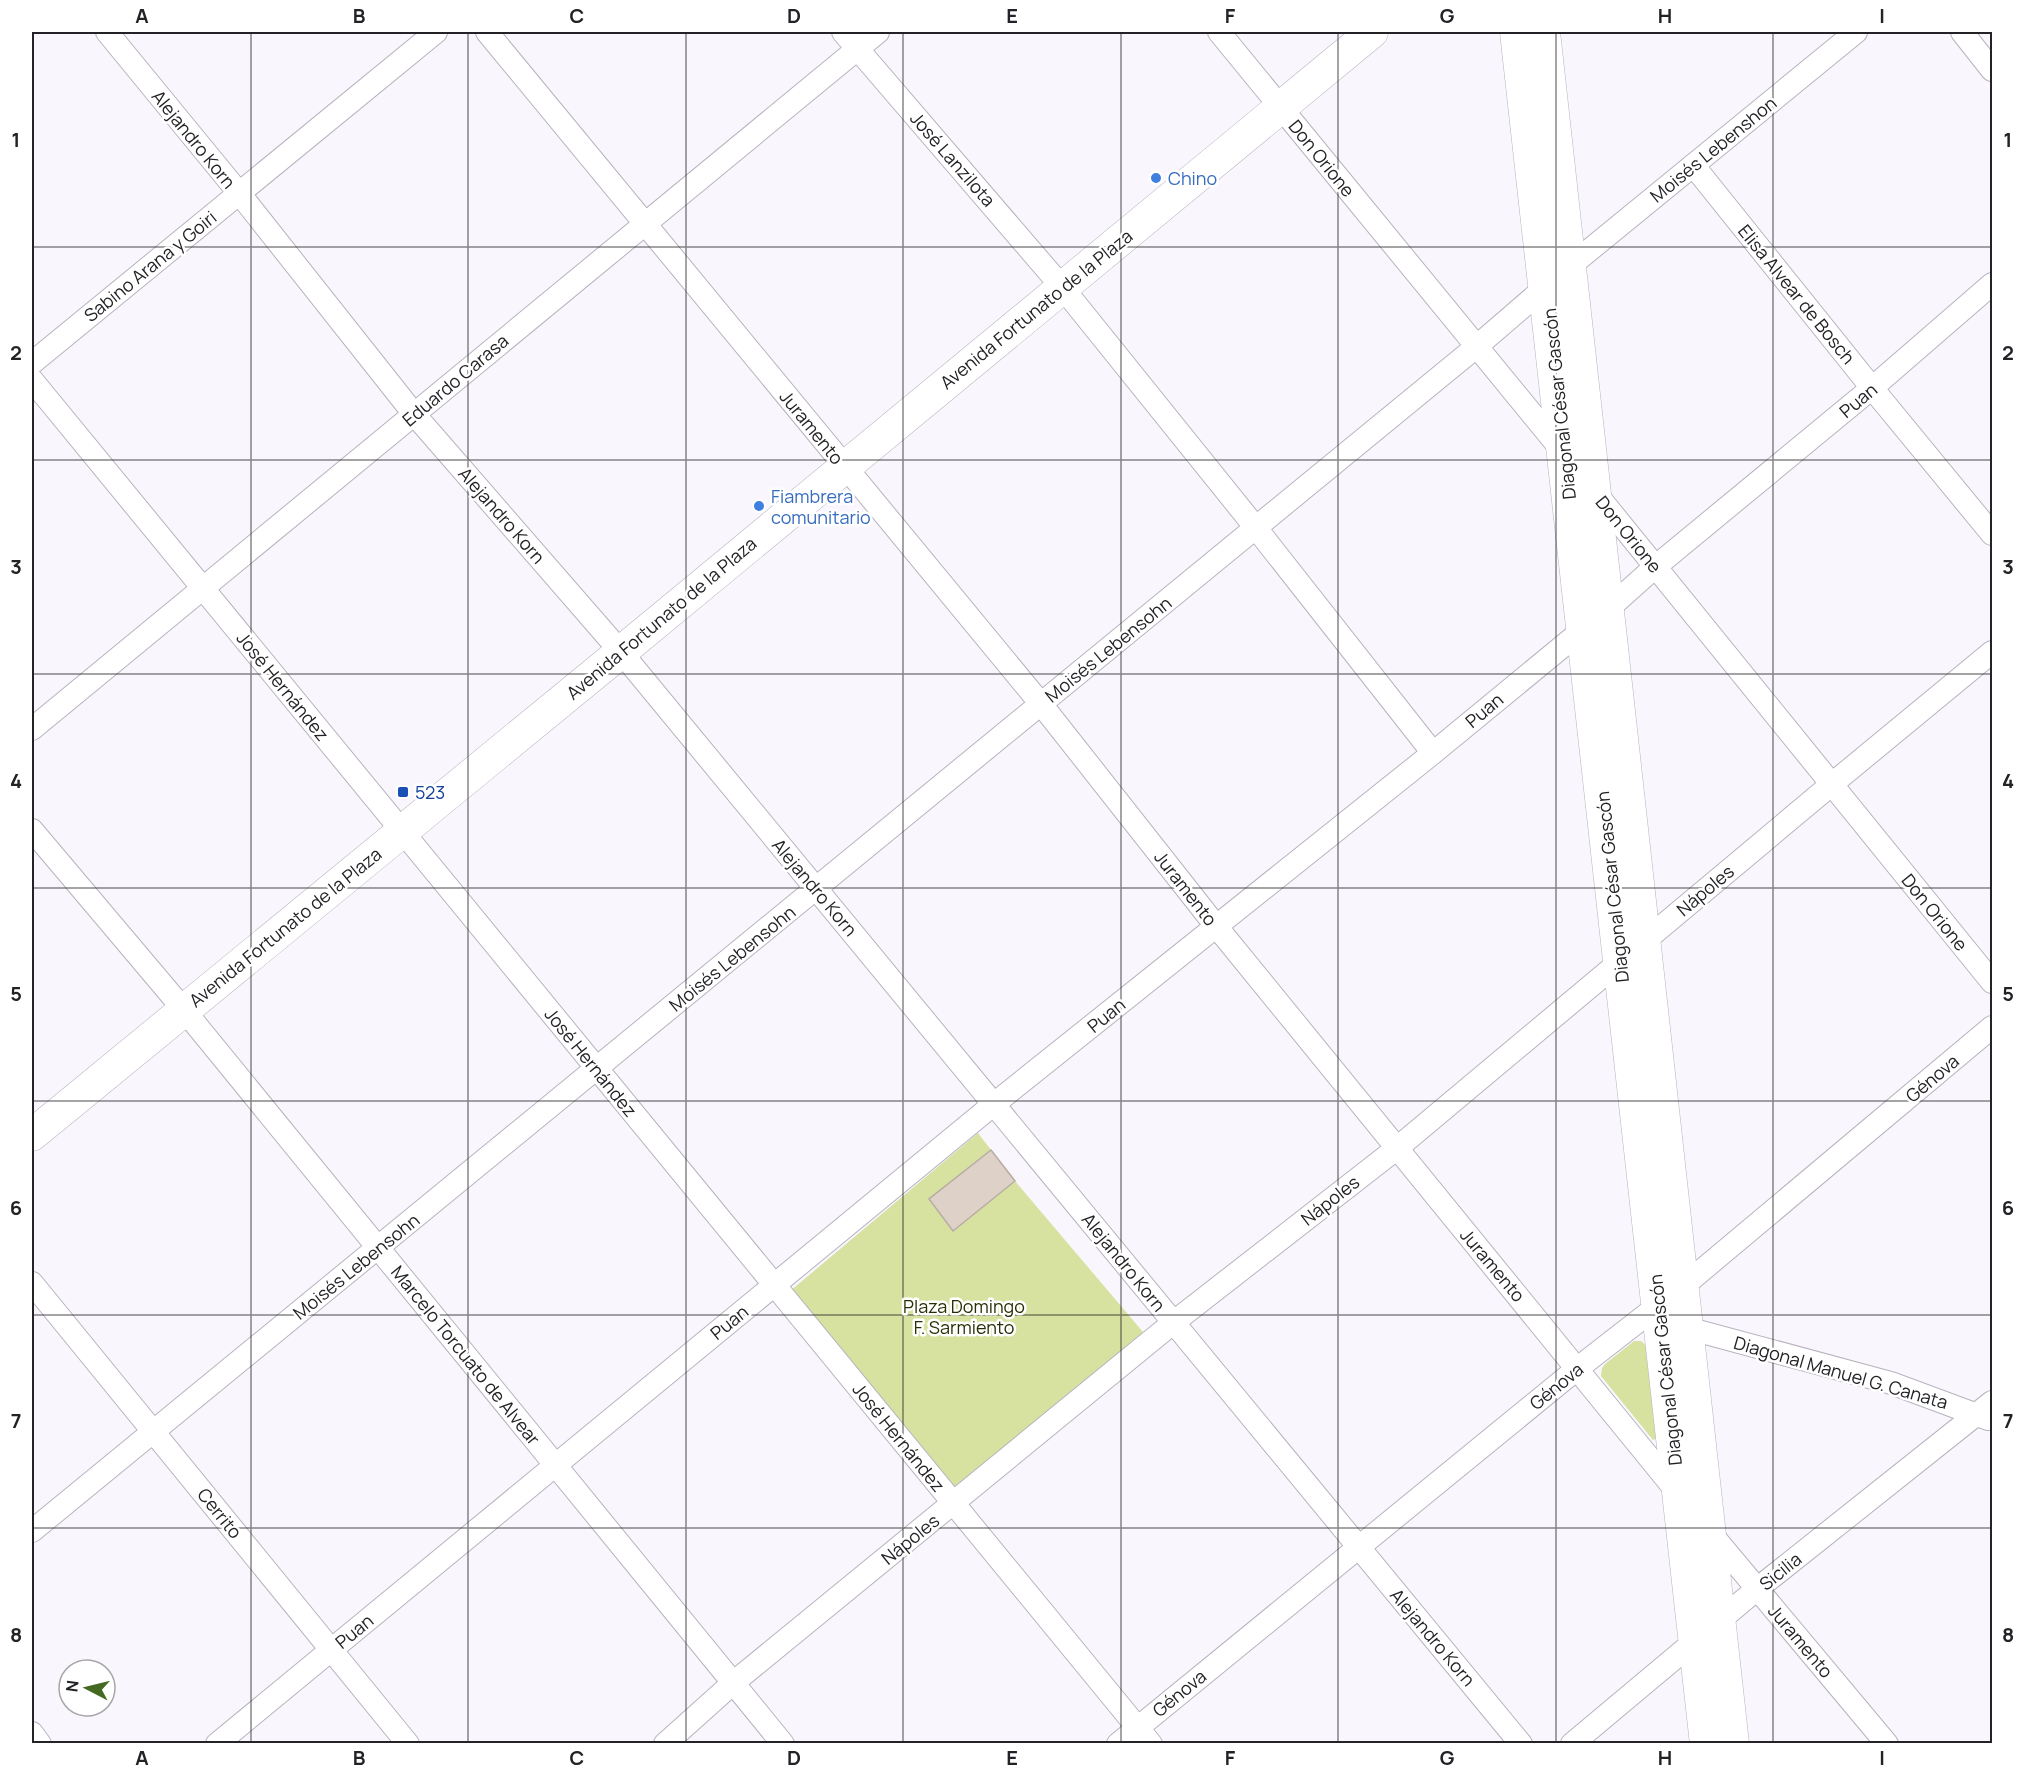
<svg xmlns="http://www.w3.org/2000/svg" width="2024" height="1775" font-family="Manrope,sans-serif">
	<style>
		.green { fill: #d7e2a1 }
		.building { fill: #ddd1c8; stroke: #b8ada4; stroke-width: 1.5 }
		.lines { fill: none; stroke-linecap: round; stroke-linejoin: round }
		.street-casing { stroke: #b8b2be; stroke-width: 24 }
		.secondary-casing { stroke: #b8b2be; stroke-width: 33 }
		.street { stroke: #fff; stroke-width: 22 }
		.secondary { stroke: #fff; stroke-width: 32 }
		.grid { fill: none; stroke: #242226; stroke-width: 1.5; stroke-opacity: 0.55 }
		.shop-dot { fill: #3f7fe0; stroke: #fff; stroke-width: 2 }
		.transit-dot { fill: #1a4fb4; stroke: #fff; stroke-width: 2 }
		.labels { text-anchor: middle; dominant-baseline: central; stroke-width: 5; stroke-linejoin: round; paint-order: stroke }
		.street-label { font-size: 18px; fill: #242226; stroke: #fff }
		.shop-label { font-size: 18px; fill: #366cbe; stroke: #fff; text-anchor: start }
		.transit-label { font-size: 18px; fill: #164399; stroke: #fff; text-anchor: start }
		.park-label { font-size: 18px; fill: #2a2e04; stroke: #fff }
		.neatline { fill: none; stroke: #242226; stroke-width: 2 }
		.grid-label { font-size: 20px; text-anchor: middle; font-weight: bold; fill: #242226 }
	</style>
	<rect width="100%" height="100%" fill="#faf6fe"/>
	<!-- green -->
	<path class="green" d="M978 1133 1015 1181 1143 1332 948 1495 783 1297Z
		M1634 1341H1641L1647 1346 1658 1438 1653 1440 1601 1376 1602 1368 1605 1364Z"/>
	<!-- building -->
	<path class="building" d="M991 1150 1015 1181 953 1231 929 1199Z"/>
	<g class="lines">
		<defs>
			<path id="street" d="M107 32 239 193 414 414 621 652 1521 1744
				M487 32 1041 704 1216 926 1678 1493
				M843 32 1062 287 1256 528 1433 753
				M1219 32 1564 453
				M1962 32 1992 70
				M1693 165 1872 388 1992 534
				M32 363 436 32
				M32 380 1151 1744
				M1594 491 1992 982
				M32 729 878 32
				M32 830 184 1010 783 1744
				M32 1283 408 1744
				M1687 1328 1891 1383 1988 1419
				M1708 1530 1887 1744
				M32 1531 1476 347 1570 266 1856 32
				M32 1733 40 1744
				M217 1744 994 1104 1433 753 1608 609 1655 567 1872 388 1992 284
				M665 1744 733 1683 1174 1322 1396 1149 1832 784 1992 652
				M1118 1744 1578 1368 1682 1287 1992 1027
				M1572 1744 1757 1589 1992 1402"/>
			<path id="secondary" d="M1516 32 1706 1744
				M1544 32 1733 1744
				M32 1135 621 652 1372 32"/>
		</defs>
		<!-- street casing -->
		<use href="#street" class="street-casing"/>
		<!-- secondary casing -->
		<use href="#secondary" class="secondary-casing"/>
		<!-- street -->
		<use href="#street" class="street"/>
		<!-- secondary -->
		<use href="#secondary" class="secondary"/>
	</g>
	<!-- grid -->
	<path class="grid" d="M251 32V1744M468 32V1744M686 32V1744M903 32V1744M1121 32V1744M1338 32V1744M1556 32V1744M1773 32V1744M32 247H1992M32 460H1992M32 674H1992M32 888H1992M32 1101H1992M32 1315H1992M32 1528H1992"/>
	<!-- markers -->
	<g class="shop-dot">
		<circle cx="1156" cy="178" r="6"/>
		<circle cx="759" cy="506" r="6"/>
	</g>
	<rect class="transit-dot" x="397" y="786" width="12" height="12" rx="3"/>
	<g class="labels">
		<!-- street labels -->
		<g class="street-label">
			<text transform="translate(194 139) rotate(51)">Alejandro Korn</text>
			<text transform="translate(1713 149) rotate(-39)">Moisés Lebenshon</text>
			<text transform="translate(1322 158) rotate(51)">Don Orione</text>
			<text transform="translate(953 159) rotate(49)">José Lanzilota</text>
			<text transform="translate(150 266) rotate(-39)">Sabino Arana y Goiri</text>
			<text transform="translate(1797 294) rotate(51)">Elisa Alvear de Bosch</text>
			<text transform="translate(1036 309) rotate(-39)">Avenida Fortunato de la Plaza</text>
			<text transform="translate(455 380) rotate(-40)">Eduardo Carasa</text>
			<text transform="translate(1858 400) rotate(-40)">Puan</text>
			<text transform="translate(1559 404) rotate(-96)">Diagonal César Gascón</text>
			<text transform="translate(812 427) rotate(51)">Juramento</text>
			<text transform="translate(502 515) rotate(49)">Alejandro Korn</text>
			<text transform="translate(1629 534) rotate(51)">Don Orione</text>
			<text transform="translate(661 618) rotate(-40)">Avenida Fortunato de la Plaza</text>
			<text transform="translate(1108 649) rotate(-39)">Moisés Lebensohn</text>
			<text transform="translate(283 686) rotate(51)">José Hernández</text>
			<text transform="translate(1484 710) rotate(-40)">Puan</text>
			<text transform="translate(815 887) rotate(50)">Alejandro Korn</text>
			<text transform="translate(1612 887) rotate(-96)">Diagonal César Gascón</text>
			<text transform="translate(1186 888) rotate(52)">Juramento</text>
			<text transform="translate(1705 890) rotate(-40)">Nápoles</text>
			<text transform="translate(1935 912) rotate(51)">Don Orione</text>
			<text transform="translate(285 927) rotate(-39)">Avenida Fortunato de la Plaza</text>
			<text transform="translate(732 958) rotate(-39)">Moisés Lebensohn</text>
			<text transform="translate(1106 1015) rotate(-39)">Puan</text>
			<text transform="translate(591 1062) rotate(51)">José Hernández</text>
			<text transform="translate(1932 1078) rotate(-40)">Génova</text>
			<text transform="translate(1330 1200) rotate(-38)">Nápoles</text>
			<text transform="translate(1124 1262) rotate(51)">Alejandro Korn</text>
			<text transform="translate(1493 1265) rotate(50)">Juramento</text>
			<text transform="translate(356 1266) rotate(-39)">Moisés Lebensohn</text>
			<text transform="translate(729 1322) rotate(-39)">Puan</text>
			<text transform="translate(466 1355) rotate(51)">Marcelo Torcuato de Alvear</text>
			<text transform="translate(1665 1370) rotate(-96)">Diagonal César Gascón</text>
			<text transform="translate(1841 1372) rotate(16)">Diagonal Manuel G. Canata</text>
			<text transform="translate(1556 1386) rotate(-39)">Génova</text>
			<text transform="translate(899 1437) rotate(51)">José Hernández</text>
			<text transform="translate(220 1513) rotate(51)">Cerrito</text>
			<text transform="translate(910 1539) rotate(-39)">Nápoles</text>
			<text transform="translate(1780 1571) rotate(-39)">Sicilia</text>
			<text transform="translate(354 1631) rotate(-39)">Puan</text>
			<text transform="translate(1433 1637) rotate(50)">Alejandro Korn</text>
			<text transform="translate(1801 1641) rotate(50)">Juramento</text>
			<text transform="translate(1179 1693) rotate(-39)">Génova</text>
		</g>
		<!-- shop labels -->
		<g class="shop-label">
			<text x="1168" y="178">Chino</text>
			<text x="771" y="496">Fiambrera<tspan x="771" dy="21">comunitario</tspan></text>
		</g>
		<!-- transit labels -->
		<g class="transit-label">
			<text x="415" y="792">523</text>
		</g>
		<!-- park labels -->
		<g class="park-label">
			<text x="964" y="1306">Plaza Domingo<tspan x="964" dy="21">F. Sarmiento</tspan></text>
		</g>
	</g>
	<!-- border -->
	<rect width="2024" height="1775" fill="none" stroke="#ffffff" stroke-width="66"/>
	<!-- north arrow -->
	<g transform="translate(87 1688) rotate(277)"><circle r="28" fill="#ffffff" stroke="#a7a7a8" stroke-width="1.5"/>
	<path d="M0-4.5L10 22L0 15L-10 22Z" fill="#436922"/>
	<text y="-9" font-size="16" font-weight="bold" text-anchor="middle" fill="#242226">N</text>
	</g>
	<rect x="33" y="33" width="1958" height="1709" class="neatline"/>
	<g class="grid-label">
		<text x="142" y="23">A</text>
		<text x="359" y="23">B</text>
		<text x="577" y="23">C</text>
		<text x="794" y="23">D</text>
		<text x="1012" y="23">E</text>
		<text x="1230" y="23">F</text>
		<text x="1447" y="23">G</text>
		<text x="1665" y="23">H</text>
		<text x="1882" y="23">I</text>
		<text x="16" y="147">1</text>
		<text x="2008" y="147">1</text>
		<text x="16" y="360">2</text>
		<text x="2008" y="360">2</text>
		<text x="16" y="574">3</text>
		<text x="2008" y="574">3</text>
		<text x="16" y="788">4</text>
		<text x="2008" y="788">4</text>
		<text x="16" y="1001">5</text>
		<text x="2008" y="1001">5</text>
		<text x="16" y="1215">6</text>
		<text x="2008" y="1215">6</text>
		<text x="16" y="1428">7</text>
		<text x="2008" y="1428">7</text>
		<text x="16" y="1642">8</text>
		<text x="2008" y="1642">8</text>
		<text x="142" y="1765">A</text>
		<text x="359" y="1765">B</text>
		<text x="577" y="1765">C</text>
		<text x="794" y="1765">D</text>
		<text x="1012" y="1765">E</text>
		<text x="1230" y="1765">F</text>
		<text x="1447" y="1765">G</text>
		<text x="1665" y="1765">H</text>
		<text x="1882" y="1765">I</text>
	</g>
</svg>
